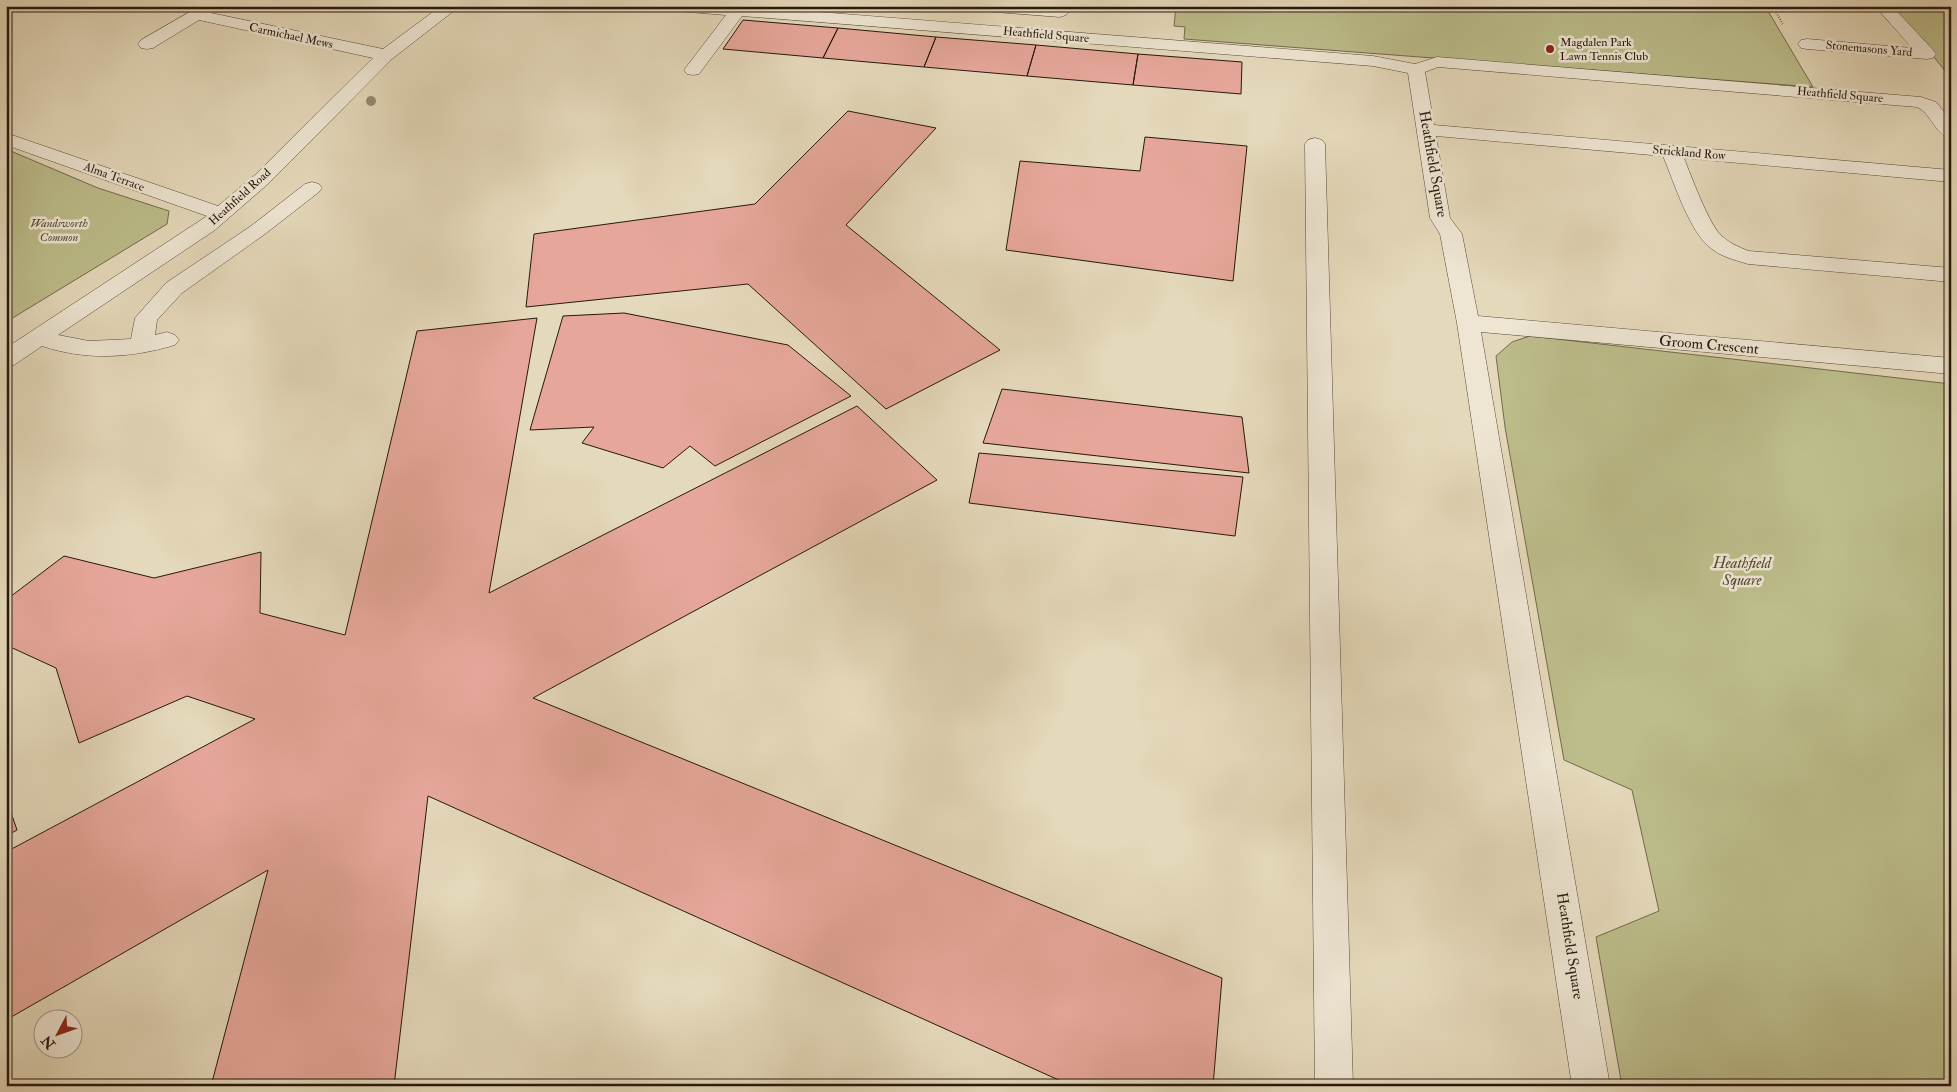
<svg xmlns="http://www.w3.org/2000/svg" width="1957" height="1092" font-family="'IM FELL Double Pica',serif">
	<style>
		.green { fill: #bcbd8b; stroke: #726a4c }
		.building { fill: #e6a79a; stroke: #27180e }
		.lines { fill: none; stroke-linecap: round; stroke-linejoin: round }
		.minor-casing { stroke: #564839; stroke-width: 1 }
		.path { stroke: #27180e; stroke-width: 2; stroke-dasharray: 0.5 2; stroke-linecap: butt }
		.minor { fill: #eee6d3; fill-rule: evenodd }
		.tree { fill: #958a71 }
		.poi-dot { fill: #8f2418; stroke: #eee6d3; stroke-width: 2 }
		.labels { text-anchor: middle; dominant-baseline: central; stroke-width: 5; stroke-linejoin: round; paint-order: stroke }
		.far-street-label { font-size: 12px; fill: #27180e; stroke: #eee6d3 }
		.far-poi-label { font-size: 12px; fill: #27180e; stroke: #eee6d3; text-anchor: start }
		.far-park-label { font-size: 12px; font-style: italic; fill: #544a34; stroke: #eee6d3 }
		.street-label { font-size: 15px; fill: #27180e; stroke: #eee6d3 }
		.park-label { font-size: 15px; font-style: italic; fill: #544a34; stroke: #eee6d3 }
	</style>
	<rect width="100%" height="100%" fill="#e5d9bb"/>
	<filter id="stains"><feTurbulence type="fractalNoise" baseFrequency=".004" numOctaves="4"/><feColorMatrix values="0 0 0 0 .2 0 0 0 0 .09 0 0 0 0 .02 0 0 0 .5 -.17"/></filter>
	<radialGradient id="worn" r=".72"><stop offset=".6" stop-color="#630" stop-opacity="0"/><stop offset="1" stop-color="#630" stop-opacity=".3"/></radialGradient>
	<!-- green -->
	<path class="green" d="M1176 6H1765L1813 87 1184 39 1185 27 1174 26Z
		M1892 6H1951V78Z
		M6 149 98 188 169 211 167 224 6 322Z
		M1530 336 1951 384V1086H1622L1596 937 1659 911 1632 790 1564 760 1505 427 1496 356 1512 342Z"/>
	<!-- building -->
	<path class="building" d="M743 20 838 28 823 58 723 49Z
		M838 28 936 37 924 67 823 58Z
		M936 37 1036 45 1027 76 924 67Z
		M1036 45 1138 54 1133 85 1027 76Z
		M1138 54 1242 62 1241 94 1133 85Z
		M848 111 936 128 846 225 1000 350 886 409 748 284 526 307 534 234 755 204Z
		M1145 137 1247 146 1233 281 1006 250 1020 161 1140 171Z
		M624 313 788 345 851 396 715 466 690 446 663 468 582 443 594 427 530 430 563 316Z
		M537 318 489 593 857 406 937 480 533 698 1222 978 1213 1086H1072L428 796 394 1086H211L268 870 6 1020V852L255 719 187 696 79 743 56 668 6 645V600L64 556 154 578 261 552 260 613 345 635 417 331Z
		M1002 389 1242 417 1249 473 983 443Z
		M979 453 1243 477 1235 536 969 503Z
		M6 798 17 830 6 836Z"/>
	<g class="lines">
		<defs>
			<path id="minor" d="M200 6H220L211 13 383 49 441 6H460L392 59 269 183 215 230 58 335 89 341 131 339 135 318 166 283 251 226 305 184 312 182 319 184 322 188 319 192 265 234 182 293 157 320 155 335 167 332 175 335 179 340 175 345C131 358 87 361 42 346L14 365 6 367V348L207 216 6 145V133L218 206 255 175 373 58 199 20 153 48 147 49 141 48 138 44 141 40Z
				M668 6H742L1373 56 1415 64 1437 57 1921 97 1936 102 1951 120V139C1935 135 1932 114 1917 107L1438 67 1425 72 1434 125 1951 170V182L1684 158C1691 176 1708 221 1719 233 1727 242 1738 247 1749 251L1951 268V282L1748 264C1735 260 1722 257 1712 249 1690 234 1674 182 1663 156L1436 136 1450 218 1462 234 1478 316 1951 358V374L1481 332 1610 1086H1572L1457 323 1440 234 1430 218 1408 73 1373 66 742 16 699 74 693 75 687 74 684 70 726 15 676 11 670 9Z
				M974 6H1049L1066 9 1068 12 1066 15 1060 17 982 11 976 9Z
				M1875 6H1892L1933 50 1936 54 1933 58 1927 59 1807 49 1801 48 1798 44 1801 40 1807 39 1912 48Z
				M1315 138 1322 140 1325 144 1353 1086H1315L1305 144 1308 140Z"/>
		</defs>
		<!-- minor casing -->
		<use href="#minor" class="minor-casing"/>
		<!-- path -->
		<path class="path" d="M1773 6 1783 25"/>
		<!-- minor -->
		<use href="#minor" class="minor"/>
	</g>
	<!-- trees -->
	<circle class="tree" cx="371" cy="101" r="5"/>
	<!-- markers -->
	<circle class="poi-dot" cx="1550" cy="49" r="5"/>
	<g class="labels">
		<!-- far-street labels -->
		<g class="far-street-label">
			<text transform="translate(1046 35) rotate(5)">Heathfield Square</text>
			<text transform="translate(291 36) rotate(12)">Carmichael Mews</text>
			<text transform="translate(1869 49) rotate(5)">Stonemasons Yard</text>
			<text transform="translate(1840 95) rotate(5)">Heathfield Square</text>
			<text transform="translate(1689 153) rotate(5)">Strickland Row</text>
			<text transform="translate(114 177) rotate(20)">Alma Terrace</text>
			<text transform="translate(240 197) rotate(-42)">Heathfield Road</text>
		</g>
		<!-- far-poi labels -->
		<g class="far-poi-label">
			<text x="1560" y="42">Magdalen Park<tspan x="1560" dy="14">Lawn Tennis Club</tspan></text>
		</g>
		<!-- far-park labels -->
		<g class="far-park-label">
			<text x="59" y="223">Wandsworth<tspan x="59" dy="14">Common</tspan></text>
		</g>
		<!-- street labels -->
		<g class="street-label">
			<text transform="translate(1433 164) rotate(80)">Heathfield Square</text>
			<text transform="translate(1709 345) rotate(5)">Groom Crescent</text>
			<text transform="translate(1570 946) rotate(81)">Heathfield Square</text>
		</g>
		<!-- park labels -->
		<g class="park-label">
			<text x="1742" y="563">Heathfield<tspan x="1742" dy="17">Square</tspan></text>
		</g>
	</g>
	<!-- margin -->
	<rect width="1957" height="1092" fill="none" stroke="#e5d9bb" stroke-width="25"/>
	<rect x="8" y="8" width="1942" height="1077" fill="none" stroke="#27180e" stroke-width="2.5"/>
	<rect x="12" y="12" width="1932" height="1067" fill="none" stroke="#27180e"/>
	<!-- north arrow -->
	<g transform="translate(58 1034) rotate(229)"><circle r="24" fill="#eee6d3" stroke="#9e9484"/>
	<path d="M0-4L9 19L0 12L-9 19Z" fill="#8f2418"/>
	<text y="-8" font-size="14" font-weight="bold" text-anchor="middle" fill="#27180e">N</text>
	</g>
	<rect width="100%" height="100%" filter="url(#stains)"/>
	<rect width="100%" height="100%" fill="url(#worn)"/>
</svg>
